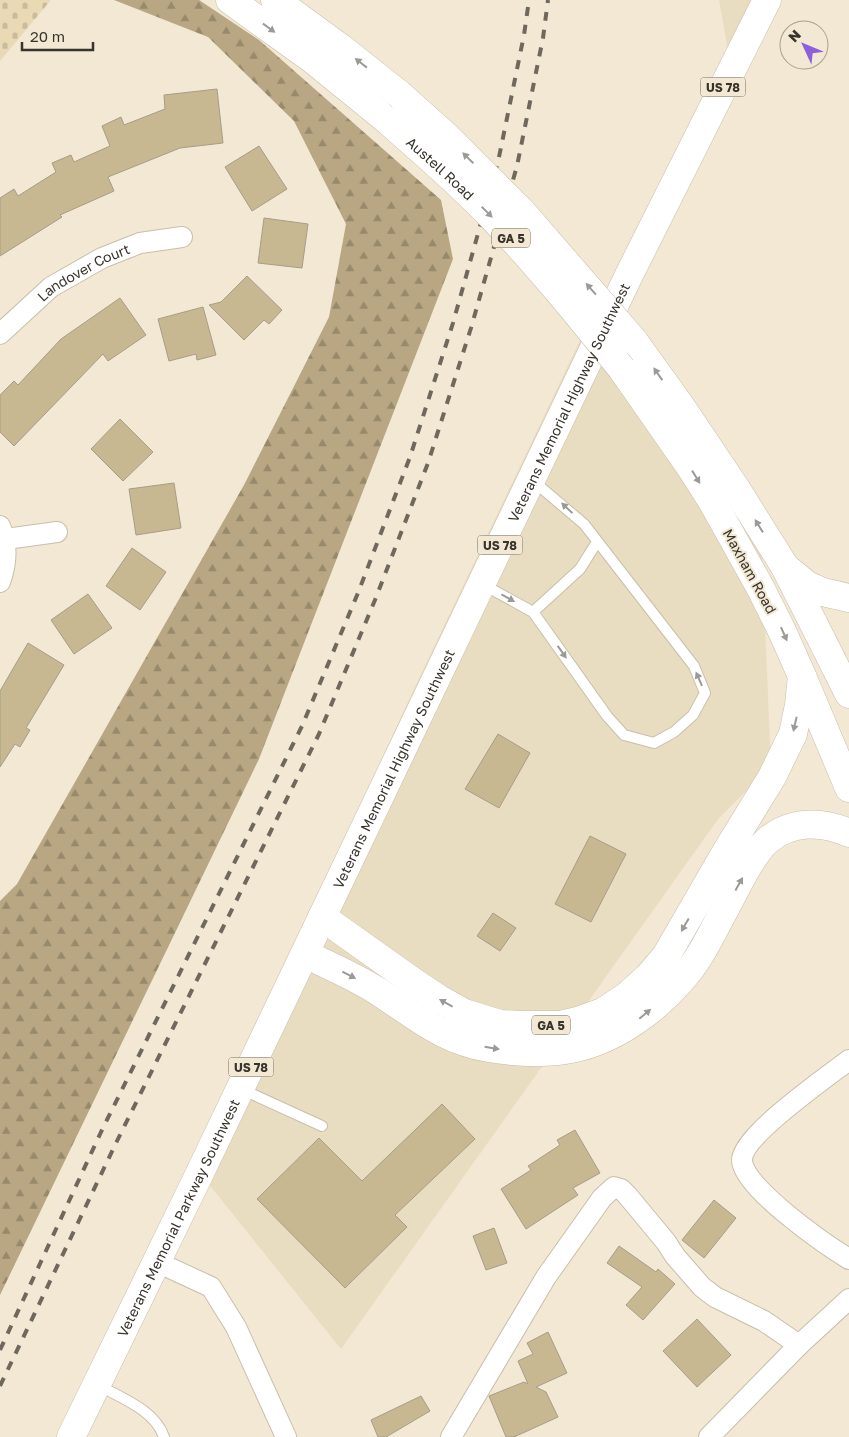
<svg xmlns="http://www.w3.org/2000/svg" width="849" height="1437" font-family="'Golos Text',sans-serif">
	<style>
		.built { fill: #e9ddc1 }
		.forest { fill: url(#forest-firs) }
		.cemetery { fill: url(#cemetery-stones) }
		.building { fill: #c8b892; stroke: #a69d89 }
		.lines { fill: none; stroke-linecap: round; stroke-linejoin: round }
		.service-casing { stroke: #c8bfaa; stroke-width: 12 }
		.minor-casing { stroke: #c8bfaa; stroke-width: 22 }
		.secondary-casing { stroke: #c8bfaa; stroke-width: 29 }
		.primary-casing { stroke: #c8bfaa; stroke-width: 29 }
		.service { stroke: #fff; stroke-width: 10 }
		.minor { stroke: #fff; stroke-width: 20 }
		.secondary { stroke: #fff; stroke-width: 28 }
		.primary { stroke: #fff; stroke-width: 28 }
		.rail { stroke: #6f695d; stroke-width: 4; stroke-dasharray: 9 9; stroke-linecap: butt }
		.primary-bridge-casing { stroke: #c8bfaa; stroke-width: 29; stroke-linecap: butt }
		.primary-bridge { stroke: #fff; stroke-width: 28 }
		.oneway { fill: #9c9a96 }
		.labels { text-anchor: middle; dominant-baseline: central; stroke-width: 4; stroke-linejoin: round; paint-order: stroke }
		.shield { fill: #f2e8d3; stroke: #706a5e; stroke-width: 1 }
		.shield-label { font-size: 12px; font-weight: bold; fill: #38342c }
		.street-label { font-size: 14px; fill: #38342c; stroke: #f2e8d3 }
	</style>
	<defs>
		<pattern id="forest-firs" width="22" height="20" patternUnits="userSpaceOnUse" patternTransform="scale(1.25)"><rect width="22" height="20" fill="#b8a782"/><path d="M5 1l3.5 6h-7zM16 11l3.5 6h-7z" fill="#97896b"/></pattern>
		<pattern id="cemetery-stones" width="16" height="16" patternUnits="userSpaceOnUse" patternTransform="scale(1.25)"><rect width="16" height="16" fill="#e9d9b4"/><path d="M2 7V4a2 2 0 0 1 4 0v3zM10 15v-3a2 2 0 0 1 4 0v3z" fill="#c9bb9b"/></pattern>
	</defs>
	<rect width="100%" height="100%" fill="#f2e8d3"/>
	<!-- built -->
	<path class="built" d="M719 0H753L728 50Z
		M602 294 760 510 771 766 720 817 711 829 341 1349 195 1167 412 693Z"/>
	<!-- forest -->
	<path class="forest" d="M114 0H199L259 40 441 200 453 259 259 759 0 1295V901L17 884 244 485 329 317 346 224 294 121 208 37Z"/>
	<!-- cemetery -->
	<path class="cemetery" d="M0 0H51L0 61Z"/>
	<!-- building -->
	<path class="building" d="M217 89 223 143 180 148 108 177 114 191 60 215 62 217 0 256V198L14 189 18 196 56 172 52 163 71 155 74 162 110 146 102 126 121 117 124 125 165 109 164 95Z
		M259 146 287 189 252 211 225 167Z
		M264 218 308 224 302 268 258 263Z
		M247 276 282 310 269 324 264 320 244 340 209 305 221 302Z
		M120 298 146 335 108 361 103 354 14 446 0 432V395L14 381 18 385 61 339Z
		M203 307 216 355 197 360 196 354 169 361 158 319Z
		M120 419 153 452 123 481 91 449Z
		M174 483 181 528 136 535 129 489Z
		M132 548 166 572 140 610 106 586Z
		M88 594 112 628 74 654 51 620Z
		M28 643 64 665 26 728 30 730 20 747 15 744 0 767V691Z
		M498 734 530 753 499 808 465 789Z
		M590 836 626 854 591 922 555 904Z
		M493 913 516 928 500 951 477 936Z
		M442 1104 475 1139 395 1215 407 1227 345 1288 257 1199 319 1138 362 1181Z
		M575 1130 600 1173 573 1188 578 1195 526 1229 501 1189 531 1170 528 1166 560 1145 557 1140Z
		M714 1200 736 1218 704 1258 682 1240Z
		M494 1228 507 1263 486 1270 473 1236Z
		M619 1246 656 1272 658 1269 675 1284 643 1320 626 1305 642 1287 607 1263Z
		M697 1319 731 1355 697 1387 663 1351Z
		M548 1332 567 1373 536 1387 546 1392 558 1417 514 1437H506L489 1396 524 1382 528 1384 518 1361 533 1354 527 1343Z
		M421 1396 430 1411 386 1437H378L371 1420Z"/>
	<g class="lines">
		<defs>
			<path id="service" d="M482 584 533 612 607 716 624 735 654 743 674 732 693 715 705 693 694 666 584 524 532 480
				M533 612 580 569 597 542
				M241 1089 322 1126
				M98 1385C121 1398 155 1410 164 1437"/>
			<g id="minor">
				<path id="s1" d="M0 334 51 287 102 258 140 243 182 237"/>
				<path d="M0 526C8 545 7 563 0 582"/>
				<path d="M6 539 57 532"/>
				<path d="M849 1060C828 1076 742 1136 742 1160 742 1187 826 1245 849 1259"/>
				<path d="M157 1262 211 1287 236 1327 286 1437"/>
				<path d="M451 1437 546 1277 602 1198 614 1187 621 1189 627 1195 666 1242 675 1256 702 1287 715 1297 764 1321 799 1345"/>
				<path d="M709 1437 799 1345 849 1299"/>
			</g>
			<path id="secondary" d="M785 567 849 694
				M802 676 849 788
				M305 954C330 966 356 977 379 992 416 1016 444 1041 489 1048 556 1059 602 1050 655 1006 671 992 686 977 698 958 706 945 713 932 720 918 732 897 750 856 767 841 791 820 822 821 849 833"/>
			<g id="primary">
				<path d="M230 0 312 59 387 120"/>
				<path d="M275 0 341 48 399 94"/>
				<path d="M633 340 682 408 735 487 785 567 807 585 823 592 849 598"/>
				<path d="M322 917 415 983 439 999 464 1013 500 1024 521 1025H560L578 1021 603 1012 627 996 648 977 666 956 726 852 772 777 793 734 799 705 802 676 782 631 760 587 712 501 691 468 622 369"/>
				<path id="s2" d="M71 1437 196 1181 629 275 767 0"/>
			</g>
		</defs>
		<!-- service casing -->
		<use href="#service" class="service-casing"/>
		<!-- minor casing -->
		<use href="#minor" class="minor-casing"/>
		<!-- secondary casing -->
		<use href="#secondary" class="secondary-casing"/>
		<!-- primary casing -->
		<use href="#primary" class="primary-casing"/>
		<!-- service -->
		<use href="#service" class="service"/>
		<!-- minor -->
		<use href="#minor" class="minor"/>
		<!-- secondary -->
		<use href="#secondary" class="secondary"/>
		<!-- primary -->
		<use href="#primary" class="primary"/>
		<!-- rail -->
		<path class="rail" d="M0 1350 101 1132 302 726 358 593 410 457 453 323 498 162 524 35 529 0
			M0 1386 117 1141 319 734 375 600 428 463 471 328 517 166 543 38 548 0"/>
		<defs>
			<g id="primary-bridge">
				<path d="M399 94 447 137 522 212 633 340"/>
				<path id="s3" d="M387 120C423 152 460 183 493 218 539 266 580 317 622 369"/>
			</g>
		</defs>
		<!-- primary-bridge casing -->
		<use href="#primary-bridge" class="primary-bridge-casing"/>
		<!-- primary-bridge -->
		<use href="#primary-bridge" class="primary-bridge"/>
	</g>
	<!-- one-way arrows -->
	<defs><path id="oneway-solid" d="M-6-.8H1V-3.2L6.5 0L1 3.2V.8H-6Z" transform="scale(1.25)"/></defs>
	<g class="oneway">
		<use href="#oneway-solid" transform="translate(269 28) rotate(36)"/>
		<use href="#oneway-solid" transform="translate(361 63) rotate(-142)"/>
		<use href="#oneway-solid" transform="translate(468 158) rotate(-136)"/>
		<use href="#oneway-solid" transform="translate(487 212) rotate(45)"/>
		<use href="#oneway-solid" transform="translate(591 289) rotate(-131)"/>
		<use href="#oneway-solid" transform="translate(658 374) rotate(-125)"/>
		<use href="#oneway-solid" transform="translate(696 477) rotate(58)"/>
		<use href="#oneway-solid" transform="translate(567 508) rotate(-137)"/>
		<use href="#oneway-solid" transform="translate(759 526) rotate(-122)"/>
		<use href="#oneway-solid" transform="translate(508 598) rotate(29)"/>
		<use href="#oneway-solid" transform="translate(784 634) rotate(66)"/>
		<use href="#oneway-solid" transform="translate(562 652) rotate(55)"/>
		<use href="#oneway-solid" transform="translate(699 679) rotate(-114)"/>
		<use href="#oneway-solid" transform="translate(795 724) rotate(103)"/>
		<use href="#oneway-solid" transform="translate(739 884) rotate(-61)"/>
		<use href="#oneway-solid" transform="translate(685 925) rotate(120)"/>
		<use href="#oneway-solid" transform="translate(349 975) rotate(27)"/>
		<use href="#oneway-solid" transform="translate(446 1003) rotate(-151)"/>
		<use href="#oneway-solid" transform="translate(645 1014) rotate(-40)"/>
		<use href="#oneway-solid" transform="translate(492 1048) rotate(9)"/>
	</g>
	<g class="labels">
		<!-- shield labels -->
		<g class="shield">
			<rect x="700.5" y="77.5" width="45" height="19" rx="4"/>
			<rect x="492" y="228.5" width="38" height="19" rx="4"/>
			<rect x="477.5" y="535.5" width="45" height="19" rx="4"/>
			<rect x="532" y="1015.5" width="38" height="19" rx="4"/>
			<rect x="228.5" y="1057.5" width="45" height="19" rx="4"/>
		</g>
		<g class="shield-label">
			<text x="723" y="87">US 78</text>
			<text x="511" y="238">GA 5</text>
			<text x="500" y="545">US 78</text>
			<text x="551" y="1025">GA 5</text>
			<text x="251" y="1067">US 78</text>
		</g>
		<!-- street labels -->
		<g class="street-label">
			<text stroke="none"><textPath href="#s3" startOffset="72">Austell Road</textPath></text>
			<text stroke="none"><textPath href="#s1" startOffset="105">Landover Court</textPath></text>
			<text stroke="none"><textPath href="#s2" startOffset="1148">Veterans Memorial Highway Southwest</textPath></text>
			<text transform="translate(750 571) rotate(61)">Maxham Road</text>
			<text stroke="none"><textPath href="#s2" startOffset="742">Veterans Memorial Highway Southwest</textPath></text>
			<text stroke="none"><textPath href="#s2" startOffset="244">Veterans Memorial Parkway Southwest</textPath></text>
		</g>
	</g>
	<!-- north arrow -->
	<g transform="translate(804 45) rotate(314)"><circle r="24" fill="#f2e8d3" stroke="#a8a090"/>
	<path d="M0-4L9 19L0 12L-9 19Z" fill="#8c60da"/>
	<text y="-8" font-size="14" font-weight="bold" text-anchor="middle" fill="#38342c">N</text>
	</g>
	<!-- scale -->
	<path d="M22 42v8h71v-8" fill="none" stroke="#38342c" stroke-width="2.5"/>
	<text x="30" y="42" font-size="15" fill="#38342c" stroke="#f2e8d3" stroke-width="4" paint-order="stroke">20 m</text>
</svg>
